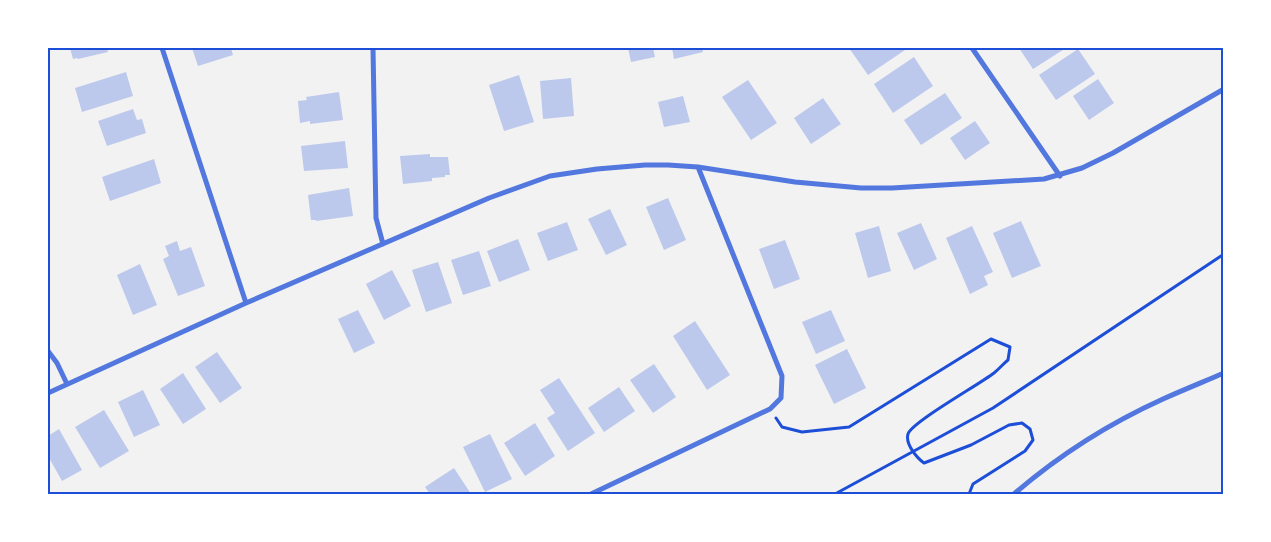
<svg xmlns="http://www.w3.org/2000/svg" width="1271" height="542" font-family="'Sofia Sans Condensed',sans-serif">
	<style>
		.building { fill: #bdc9ec }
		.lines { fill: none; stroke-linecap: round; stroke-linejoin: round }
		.path { stroke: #1d4ed8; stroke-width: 3 }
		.minor { stroke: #5277de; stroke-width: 5 }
		.neatline { fill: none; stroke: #1d4ed8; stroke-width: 2 }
	</style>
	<rect width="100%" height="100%" fill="#f2f2f2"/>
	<!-- building -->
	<path class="building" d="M70 48H107L108 52 78 59 77 58 73 59Z
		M192 48H231L233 55 198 66Z
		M628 48H653L655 57 631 62Z
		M672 48H702L703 52 674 59Z
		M849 48H903L905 50 868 75Z
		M1019 48H1066L1033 69Z
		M1078 49 1095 74 1056 100 1039 75Z
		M914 57 933 86 893 113 874 84Z
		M126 72 133 96 82 112 75 88Z
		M519 75 534 122 504 131 489 85Z
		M571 78 574 116 543 119 540 81Z
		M1098 79 1114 103 1089 120 1073 96Z
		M748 80 777 123 751 140 722 97Z
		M339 92 343 120 310 124V121L300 123 298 101 307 100 306 97Z
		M945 93 962 118 921 145 904 120Z
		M683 96 690 122 664 127 658 102Z
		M823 98 841 124 811 144 794 118Z
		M133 109 137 120 142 119 146 133 107 146 98 121Z
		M975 121 990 143 965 160 950 138Z
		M345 141 348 168 304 171 301 146Z
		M430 154V157H448L450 175H445V177L432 178V181L403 184 400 156Z
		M154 159 161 183 110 201 102 177Z
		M349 188 353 216 316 221V220H311L308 195Z
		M668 198 686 240 664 250 646 207Z
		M610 209 627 245 606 255 588 219Z
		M1021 221 1041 266 1012 278 993 233Z
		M567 222 578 250 548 261 537 233Z
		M921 223 937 259 914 270 897 233Z
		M879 226 891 271 868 278 855 233Z
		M972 226 993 272 984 276 988 285 970 294 946 238Z
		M518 239 530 270 499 282 487 251Z
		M785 240 800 279 774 289 759 249Z
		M177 241 180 251 191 247 205 286 178 296 163 259 169 256 165 246Z
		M479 251 491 286 463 295 451 260Z
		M438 262 452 303 426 312 412 270Z
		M140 264 157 305 133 315 117 275Z
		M392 270 411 306 384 320 366 284Z
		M358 310 375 343 354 353 338 319Z
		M831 310 845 341 816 354 802 322Z
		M695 321 730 375 707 390 673 336Z
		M847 349 866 388 834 404 815 365Z
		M217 352 242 388 220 403 195 367Z
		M654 364 676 397 653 413 630 380Z
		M183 373 206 409 183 424 160 389Z
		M559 378 595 433 568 451 547 418 555 413 540 390Z
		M619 387 635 411 604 432 588 408Z
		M143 390 160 425 134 437 118 402Z
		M104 410 129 451 100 468 75 427Z
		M535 423 555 456 525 476 504 443Z
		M59 429 82 470 62 481 48 456V436Z
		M490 434 512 479 485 492 463 447Z
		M454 468 471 494H430L425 487Z"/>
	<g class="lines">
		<!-- path -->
		<path class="path" d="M776 418 782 427 802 432 849 427 991 339 1010 347 1008 360C1003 364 999 369 994 373 980 384 912 422 908 434 905 444 917 458 924 463L971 445 1009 425 1022 423 1030 429 1033 440 1025 451 973 484 969 494
			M835 494 993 408 1224 254"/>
		<!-- minor -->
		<path class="minor" d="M162 48 246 303
			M373 48 376 218 383 244
			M972 48 1060 176
			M48 351 57 363 67 384
			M48 393 246 303 489 198 550 176 597 169 645 165H668L698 167 795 182 861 188H892L1044 179 1082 168 1113 153 1224 89
			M591 494 770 409 781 398 782 376 698 167
			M1014 494C1058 456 1110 423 1163 399 1183 390 1203 382 1224 373"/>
	</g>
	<!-- border -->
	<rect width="1271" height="542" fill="none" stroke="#ffffff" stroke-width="98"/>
	<rect x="49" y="49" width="1173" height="444" class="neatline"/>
</svg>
